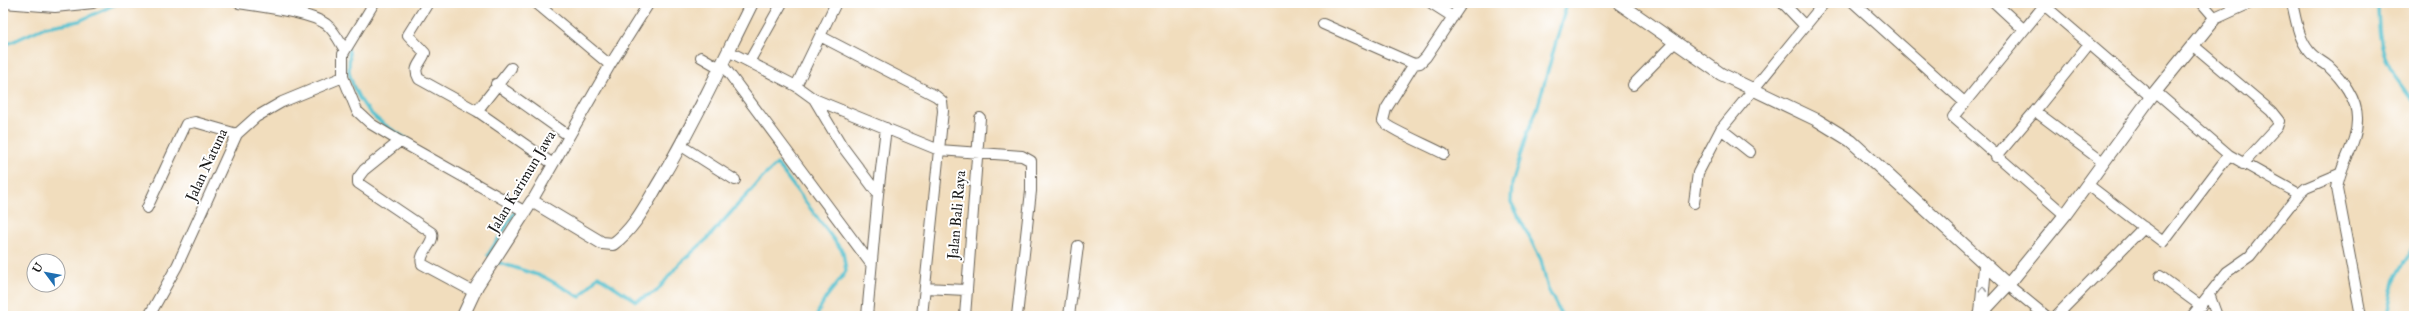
<svg xmlns="http://www.w3.org/2000/svg" width="2417" height="319" font-family="'IM FELL Double Pica',serif">
	<style>
		.lines { fill: none; stroke-linecap: round; stroke-linejoin: round }
		.stream { stroke: #54c0ce; stroke-width: 3.5 }
		.minor-casing { stroke: #676054; stroke-width: 12 }
		.tertiary-casing { stroke: #676054; stroke-width: 14 }
		.minor { stroke: #fff; stroke-width: 10 }
		.tertiary { stroke: #fff; stroke-width: 12 }
		.oneway { stroke: #999 }
		.labels { text-anchor: middle; dominant-baseline: central; stroke-width: 4; stroke-linejoin: round; paint-order: stroke }
		.street-label { font-size: 15px; fill: #1c1c1c; stroke: #fff }
	</style>
	<rect width="100%" height="100%" fill="#fff"/>
	<filter id="ink" filterUnits="userSpaceOnUse"><feTurbulence type="fractalNoise" baseFrequency=".025" numOctaves="2"/><feDisplacementMap in="SourceGraphic" scale="8" xChannelSelector="R" yChannelSelector="G"/><feConvolveMatrix kernelMatrix="1 2 1 2 8 2 1 2 1" color-interpolation-filters="sRGB"/></filter>
	<filter id="wash" filterUnits="userSpaceOnUse"><feTurbulence type="fractalNoise" baseFrequency=".012" numOctaves="4" result="noise"/><feDisplacementMap in="SourceGraphic" scale="16" xChannelSelector="R" yChannelSelector="G"/><feGaussianBlur stdDeviation="0.9" result="paint"/><feColorMatrix in="noise" values="0 0 0 0 0 0 0 0 0 0 0 0 0 0 0 0 0 1.4 0 .05"/><feComposite in="paint" operator="in"/></filter>
	<g filter="url(#wash)">
		<rect width="100%" height="100%" fill="#f1ddbd"/>
		<g class="lines">
			<!-- stream -->
			<path class="stream" d="M2378 3C2378 27 2380 57 2396 77 2402 85 2408 93 2414 102
				M3 46 45 27 79 21 118 3
				M348 48C352 57 347 67 350 76 359 110 381 124 410 141
				M517 209 488 255 497 262 544 277 580 297 598 276 636 301 657 291 678 265 707 239 761 179 777 164 843 252 846 271C836 287 822 298 817 316
				M1562 316 1548 289 1541 260 1511 202 1512 184 1527 133 1537 109 1567 3
				M2387 316 2394 281 2414 246"/>
		</g>
	</g>
	<g filter="url(#ink)">
		<g class="lines">
			<defs>
				<path id="minor" d="M4 3 55 7 93 3
					M239 3C261 7 309 12 326 24 334 30 339 40 344 49
					M374 3 343 54V77L357 111 371 124 396 139 524 211
					M428 3 408 35 425 53C421 64 412 67 419 79L477 111
					M536 3 610 65
					M1431 3 1453 17
					M1783 3 1804 25
					M1854 3 1963 101
					M1995 3 2023 29
					M2046 3 1953 117 2065 215
					M2202 3 2215 18
					M2292 3C2296 19 2298 38 2309 51 2314 58 2322 61 2328 66 2342 79 2357 99 2357 118 2358 143 2340 164 2337 188L2361 316
					M2044 5 2151 97
					M1323 24 1414 64 1420 63 1426 57 1462 3
					M820 36 836 3
					M2193 45 2271 111 2279 121 2277 127 2243 164
					M728 51 796 86 814 99 939 150 1022 156 1031 161V191L1017 316
					M701 57 720 68
					M749 62 782 3
					M722 64 871 264
					M1414 64 1386 109 1383 121C1386 128 1434 148 1444 154
					M511 68 477 111 553 164
					M496 84 569 136
					M1633 85 1674 43
					M796 86 820 36 936 96 942 101 943 111 922 316
					M2156 92 2229 155 2299 194 2250 256 2227 272 2192 316
					M814 99 842 146 878 194 867 316
					M2035 111 2089 44
					M1721 129 1750 152
					M400 141 364 170 358 178V183L432 233C435 244 418 253 422 264L474 292
					M680 145 735 180
					M1996 157 2035 111 2103 162
					M2087 184 2163 242 2229 155
					M878 194 886 128
					M2299 194 2306 188 2339 174
					M532 201 610 65 649 3
					M1694 203 1698 173 1721 129 1824 3
					M147 208 186 124 195 122 237 134
					M2160 276 2201 306
					M2008 285 2046 316
					M925 288 966 290
					M2209 294 2217 316
					M149 316 177 266 237 134 256 117 282 102 343 77
					M965 316 980 118
					M1069 316 1078 246
					M2056 316 2144 227"/>
				<path id="tertiary" d="M1619 3 1721 74 1817 120 1851 141 2008 285
					M1981 313 1985 266
					M463 316 477 286 532 201 602 243 613 244C635 228 646 204 660 181 694 124 722 63 752 3
					M1979 316 2008 285 2065 215 2151 97 2215 18 2248 3"/>
			</defs>
			<!-- minor casing -->
			<use href="#minor" class="minor-casing"/>
			<!-- tertiary casing -->
			<use href="#tertiary" class="tertiary-casing"/>
			<!-- minor -->
			<use href="#minor" class="minor"/>
			<!-- tertiary -->
			<use href="#tertiary" class="tertiary"/>
		</g>
		<!-- one-way arrows -->
		<defs><path id="oneway-chevron" d="M-2-3.5L2.5 0L-2 3.5" fill="none" stroke-width="1.6" stroke-linecap="round" stroke-linejoin="round"/></defs>
		<use class="oneway" href="#oneway-chevron" transform="translate(1983 289) rotate(-85)"/>
	</g>
	<g class="labels">
		<!-- street labels -->
		<g class="street-label">
			<text transform="translate(207 165) rotate(-65)">Jalan Natuna</text>
			<text transform="translate(522 182) rotate(-59)">Jalan Karimun Jawa</text>
			<text transform="translate(957 215) rotate(-85)">Jalan Bali Raya</text>
		</g>
	</g>
	<!-- margin -->
	<rect width="2417" height="319" fill="none" stroke="#fff" stroke-width="16"/>
	<!-- north arrow -->
	<g transform="translate(46 273) rotate(302)"><circle r="19" fill="#ffffff" stroke="#a4a4a4"/>
	<path d="M0-3L7 15L0 10L-7 15Z" fill="#1f6fb2"/>
	<text y="-6" font-size="11" font-weight="bold" text-anchor="middle" fill="#1c1c1c">U</text>
	</g>
</svg>
